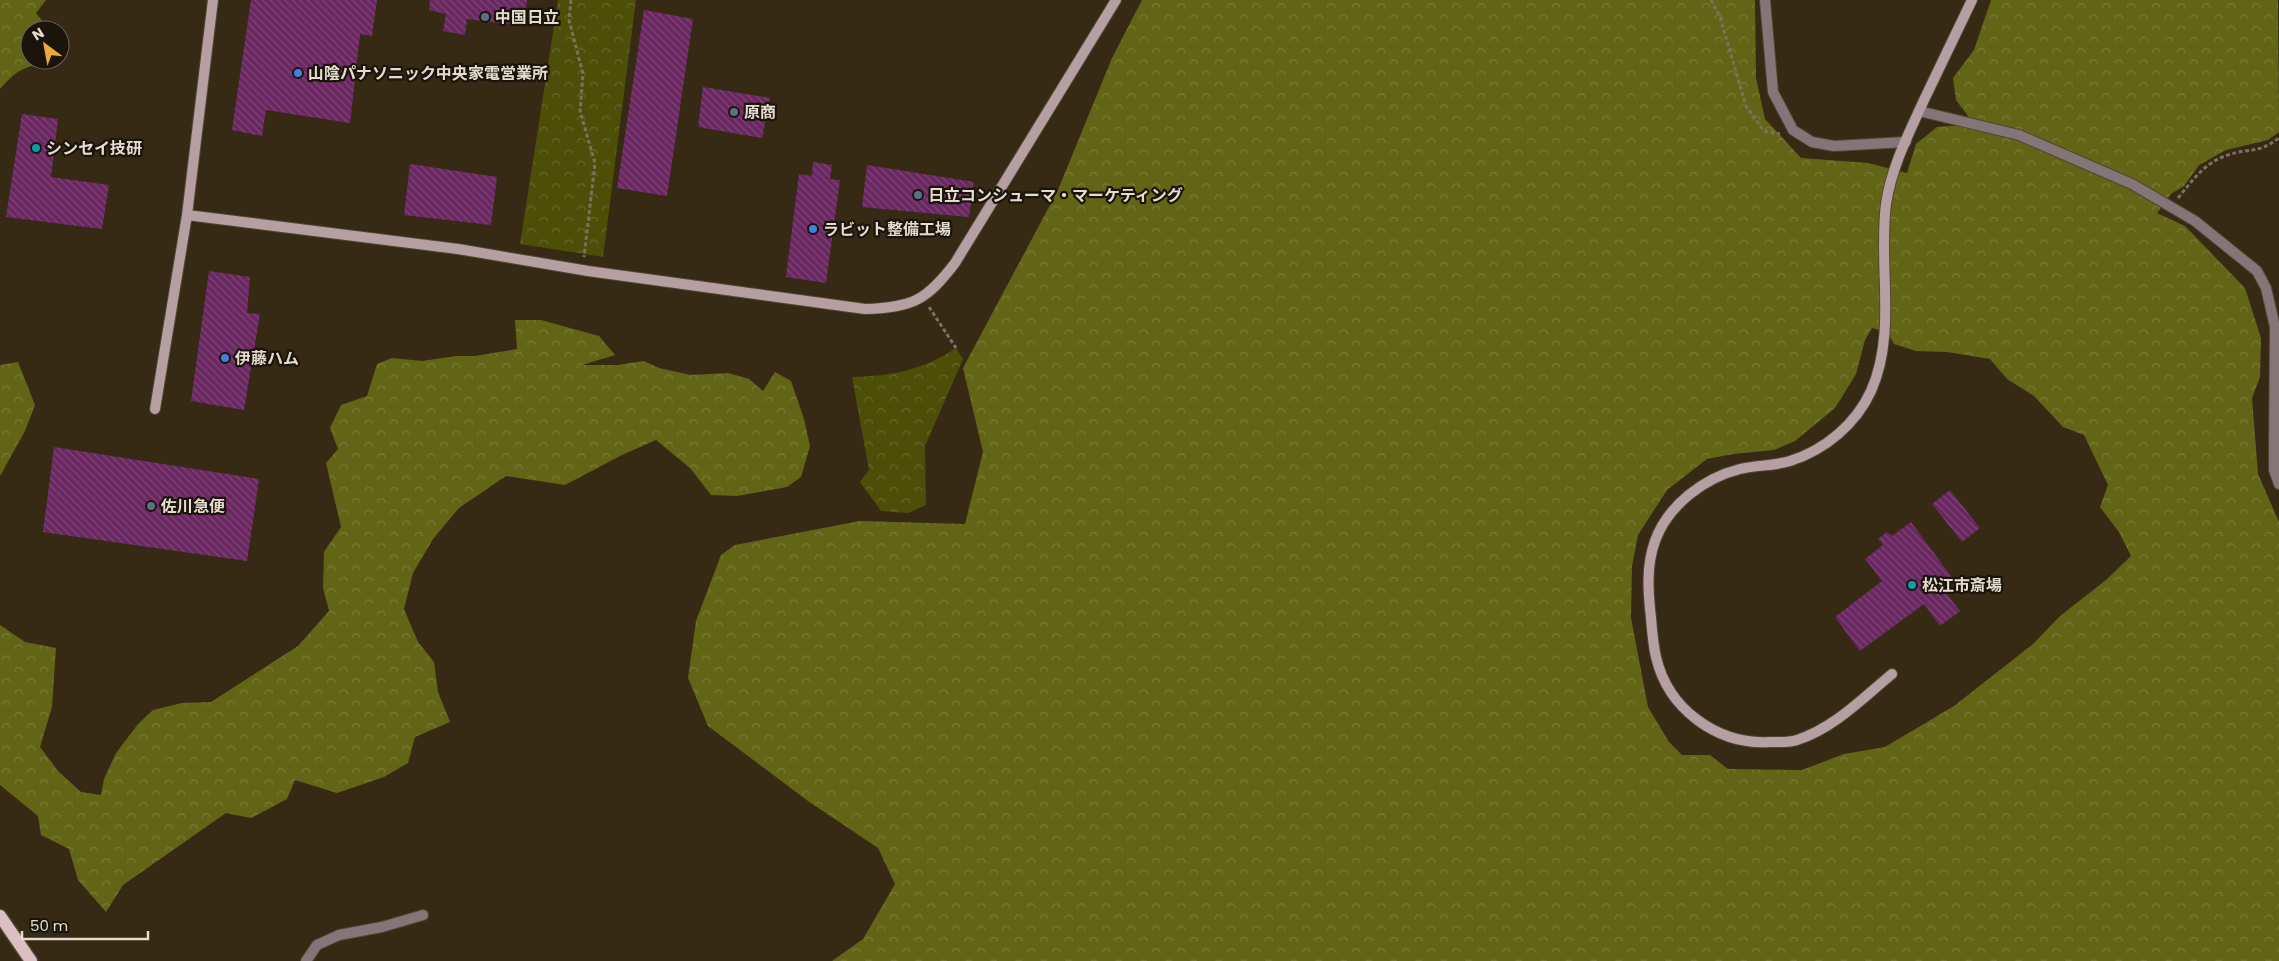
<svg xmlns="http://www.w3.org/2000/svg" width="2279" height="961" font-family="Poppins,'Noto Sans JP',sans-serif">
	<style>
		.forest { fill: url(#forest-crowns); fill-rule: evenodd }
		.park { fill: url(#park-crowns) }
		.building { fill: url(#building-back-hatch) }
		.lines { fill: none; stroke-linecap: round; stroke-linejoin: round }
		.street-casing { stroke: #534633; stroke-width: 12 }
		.secondary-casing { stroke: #534633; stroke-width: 12 }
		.primary-casing { stroke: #534633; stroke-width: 15 }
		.path { stroke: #7c715f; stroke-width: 3; stroke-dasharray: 4 2.5; stroke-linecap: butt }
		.street { stroke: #847678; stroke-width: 10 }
		.secondary { stroke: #b59fa2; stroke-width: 10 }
		.primary { stroke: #dcbfc3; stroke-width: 12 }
		.service-dot { fill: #5c6f8a; stroke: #1a140b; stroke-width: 2 }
		.shop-dot { fill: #3f7fe0; stroke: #1a140b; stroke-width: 2 }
		.culture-dot { fill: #0f9aa8; stroke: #1a140b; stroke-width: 2 }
		.labels { text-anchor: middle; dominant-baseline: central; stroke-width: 4.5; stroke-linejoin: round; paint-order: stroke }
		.poi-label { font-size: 16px; font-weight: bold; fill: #e4dccf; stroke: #1a140b; text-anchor: start }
	</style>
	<defs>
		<pattern id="forest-crowns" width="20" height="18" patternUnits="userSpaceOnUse" patternTransform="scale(1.25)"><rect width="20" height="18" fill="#636516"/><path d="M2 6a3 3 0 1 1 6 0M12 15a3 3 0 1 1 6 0" fill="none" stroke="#797a37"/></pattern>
		<pattern id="park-crowns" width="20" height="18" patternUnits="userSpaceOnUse" patternTransform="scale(1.25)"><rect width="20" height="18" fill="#4d4e08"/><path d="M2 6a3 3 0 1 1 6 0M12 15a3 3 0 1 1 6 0" fill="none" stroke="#66672b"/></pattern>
		<pattern id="building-back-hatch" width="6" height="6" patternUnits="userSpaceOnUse" patternTransform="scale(1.25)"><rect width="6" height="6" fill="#6a2761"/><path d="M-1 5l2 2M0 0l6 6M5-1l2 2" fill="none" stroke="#7f4677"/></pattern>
	</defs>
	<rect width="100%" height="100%" fill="#372a15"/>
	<!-- forest -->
	<path class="forest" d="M0 0H46L36 13 49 30H30V60H44C38 66 33 65 26 68 15 72 8 80 0 89Z
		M1142 0H1755L1756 78 1765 119 1801 158 1868 163 1907 173 1916 144 1937 127 1964 125 1968 116 1956 100 1953 78 1974 50 1991 0H2278L2279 132 2268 140 2226 150 2199 165 2184 186 2171 194 2157 213 2185 226 2245 288 2261 338 2260 377 2252 398 2258 474 2279 522V961H832L863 939 895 884 878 848 808 801 708 726 688 678 696 621 721 555 735 545 860 521 965 524 983 452 963 368 1058 190 1112 58ZM1872 328 1887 332 1894 344 1916 351 1947 352 1990 359 2007 379 2034 396 2063 427 2084 435 2108 485 2100 507 2119 532 2131 556 2106 580 2060 616 2033 644 1954 706 1885 747 1844 754 1802 770 1728 769 1710 755H1682L1669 742 1648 707 1631 618 1632 566 1638 535 1667 490 1707 459 1733 454 1774 450 1795 441 1835 408 1856 374 1865 340Z
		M515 320H541L599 336 615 355 582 365H617L644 361 659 368 691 375 728 373 749 379 763 391 775 372 791 381 804 419 810 446 801 477 787 487 737 496 711 495 690 468 656 440 622 455 565 485 506 476 459 508 433 539 413 573 404 609 418 642 434 662 438 692 450 722 415 737 408 763 384 777 337 793 295 780 287 799 251 818 226 813 123 885 106 912 78 880 69 849 41 835 38 816 0 785V625L25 642 56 648 52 707 40 747 58 771 81 792 101 795 104 779 116 753 138 724 153 710 182 703 211 702 298 646 329 611 323 588 324 552 341 527 326 463 338 449 330 428 341 405 367 396 377 364 392 358 422 361 456 356H475L517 349Z
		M18 362 35 405 25 431 0 476V365Z"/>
	<!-- park -->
	<path class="park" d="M558 0H636L603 257 520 244Z
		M956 348 963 359 925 446 926 505 908 513 881 511 860 482 869 470 852 377C892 376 923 370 956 348Z"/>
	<!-- building -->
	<path class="building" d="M251 0H377L372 36 360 34 350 123 266 110 262 136 232 130Z
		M430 0H527L524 26 467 19 465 35 443 31 446 14 429 10Z
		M644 10 693 19 667 196 617 188Z
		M703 87 770 98 762 138 698 127Z
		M22 114 58 119 51 177 109 185 102 229 6 217Z
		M813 162 832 165 830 179 840 180 826 283 786 277 799 174 812 176Z
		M410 164 497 177 491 225 404 215Z
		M867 165 974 182 969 217 862 207Z
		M209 271 250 277 247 313 260 314 244 410 191 401Z
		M54 447 259 479 247 561 43 532Z
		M1950 490 1980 528 1962 542 1932 504Z
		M1911 522 1954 580 1943 589 1960 611 1940 626 1924 604 1860 651 1835 617 1882 581 1865 559 1883 545 1878 539 1887 532 1892 536Z"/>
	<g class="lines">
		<defs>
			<path id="street" d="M1765 0 1773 92 1793 130 1812 142 1834 146 1906 142
				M1919 111 2019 135 2132 184 2195 221 2257 271 2266 288 2275 327 2274 451V470L2279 484
				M306 961 317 945 339 935 382 927 423 915"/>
			<path id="secondary" d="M187 215 458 249 588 271 865 309C912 308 927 300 955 263L1116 0
				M155 409 187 215 213 0
				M1892 674C1864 697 1833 729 1797 740 1789 743 1778 742 1770 742 1717 745 1668 709 1656 657 1653 644 1652 631 1651 618 1648 592 1646 566 1655 541 1668 505 1704 478 1740 469 1756 465 1774 466 1790 461 1825 450 1856 424 1871 391 1897 333 1878 265 1886 204 1891 168 1909 133 1924 100 1940 67 1956 33 1972 0"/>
			<path id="primary" d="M0 916 31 961"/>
		</defs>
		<!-- street casing -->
		<use href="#street" class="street-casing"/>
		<!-- secondary casing -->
		<use href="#secondary" class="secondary-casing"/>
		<!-- primary casing -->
		<use href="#primary" class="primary-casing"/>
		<!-- path -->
		<path class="path" d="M571 0 569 20 583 74 580 111 595 163 584 257
			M1711 0 1720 17 1746 106 1764 131 1780 134
			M2178 198C2193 180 2205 162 2228 155 2251 147 2256 155 2279 138
			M929 307 956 348"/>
		<!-- street -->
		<use href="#street" class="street"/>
		<!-- secondary -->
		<use href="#secondary" class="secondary"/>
		<!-- primary -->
		<use href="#primary" class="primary"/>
	</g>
	<!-- markers -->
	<g class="service-dot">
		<circle cx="485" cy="17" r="5"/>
		<circle cx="734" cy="112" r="5"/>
		<circle cx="918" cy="195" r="5"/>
		<circle cx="151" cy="506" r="5"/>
	</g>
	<g class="shop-dot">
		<circle cx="298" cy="73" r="5"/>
		<circle cx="813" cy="229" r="5"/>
		<circle cx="225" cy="358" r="5"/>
	</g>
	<g class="culture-dot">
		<circle cx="36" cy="148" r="5"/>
		<circle cx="1912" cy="585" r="5"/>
	</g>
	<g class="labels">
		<!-- poi labels -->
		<g class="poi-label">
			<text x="495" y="17">中国日立</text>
			<text x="308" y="73">山陰パナソニック中央家電営業所</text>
			<text x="744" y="112">原商</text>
			<text x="46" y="148">シンセイ技研</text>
			<text x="928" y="195">日立コンシューマ・マーケティング</text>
			<text x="823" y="229">ラビット整備工場</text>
			<text x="235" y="358">伊藤ハム</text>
			<text x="161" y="506">佐川急便</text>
			<text x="1922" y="585">松江市斎場</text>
		</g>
	</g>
	<!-- north arrow -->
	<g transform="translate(45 45) rotate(328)"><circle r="24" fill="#1a140b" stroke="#6b6459"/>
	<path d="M0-4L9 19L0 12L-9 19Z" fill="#eca93a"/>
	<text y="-8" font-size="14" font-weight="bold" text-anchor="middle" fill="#e4dccf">N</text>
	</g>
	<!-- scale -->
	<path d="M22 931v8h126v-8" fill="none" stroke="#e4dccf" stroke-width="2.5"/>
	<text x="30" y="931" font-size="15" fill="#e4dccf" stroke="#1a140b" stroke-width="4" paint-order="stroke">50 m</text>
</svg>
